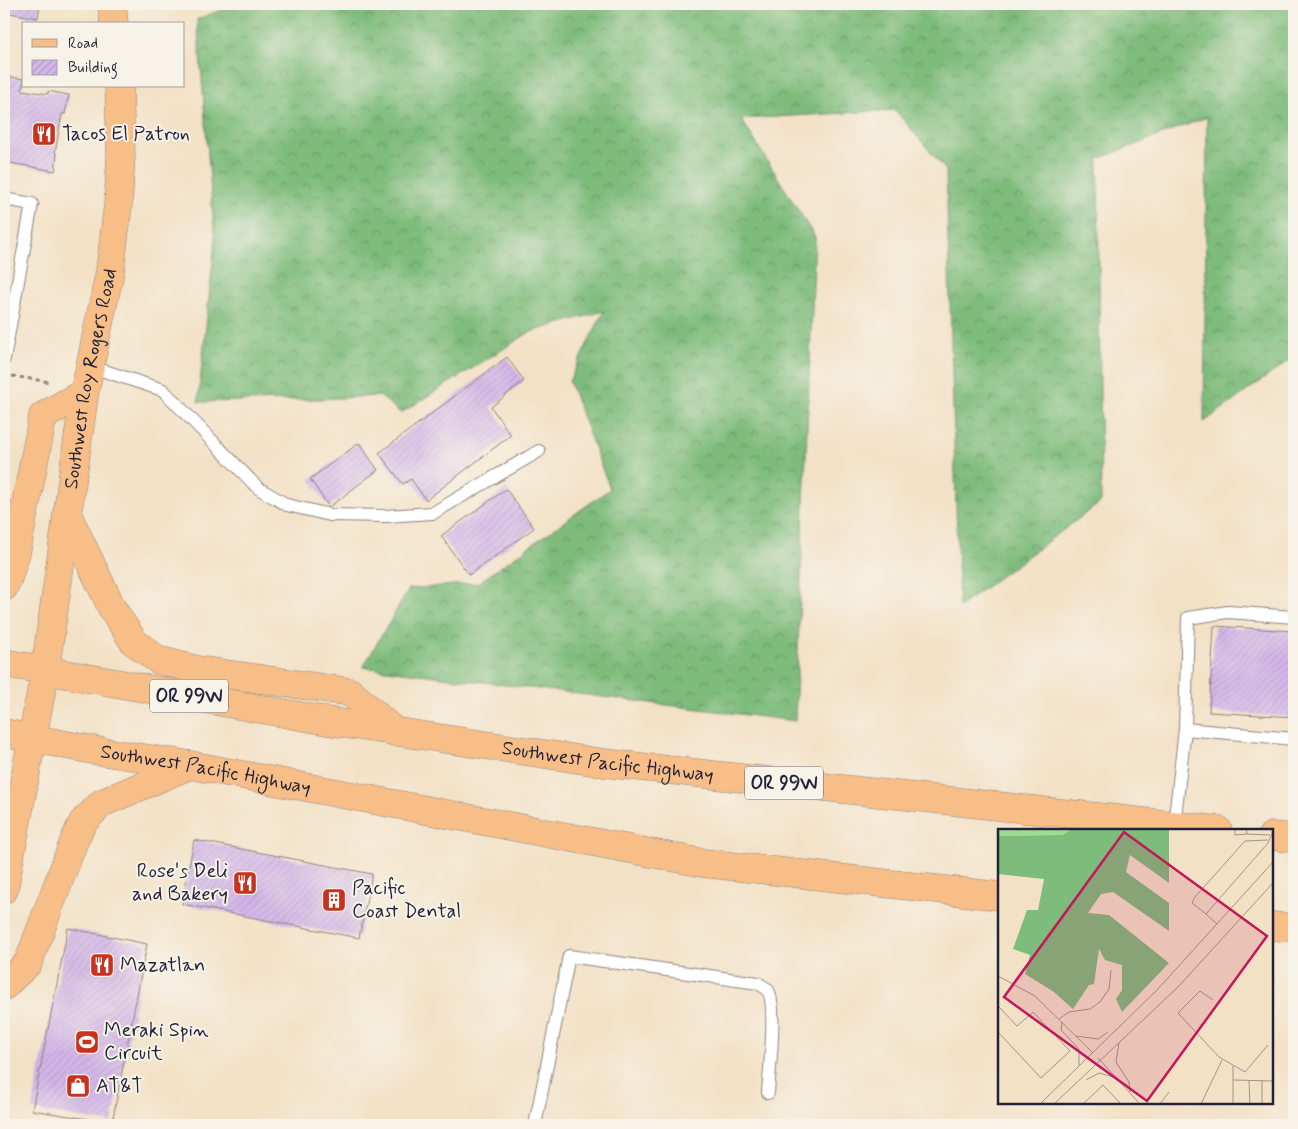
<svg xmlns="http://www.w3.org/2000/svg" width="1298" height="1129" font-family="Mynerve,sans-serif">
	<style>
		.forest { fill: url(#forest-crowns); stroke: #506f5b }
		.building { fill: url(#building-hatch) }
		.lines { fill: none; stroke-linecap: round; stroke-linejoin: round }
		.service-casing { stroke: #8a8280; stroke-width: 14 }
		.primary-casing { stroke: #8a8280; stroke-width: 29 }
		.trunk-casing { stroke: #8a8280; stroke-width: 29 }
		.path { stroke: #8a8280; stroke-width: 3; stroke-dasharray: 4 4; stroke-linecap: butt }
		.service { stroke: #fff; stroke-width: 12 }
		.primary { stroke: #f7be88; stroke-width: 28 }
		.trunk { stroke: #f7be88; stroke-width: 28 }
		.labels { text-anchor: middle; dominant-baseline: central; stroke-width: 4; stroke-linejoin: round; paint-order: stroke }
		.shield { fill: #f7f3e8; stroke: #62616f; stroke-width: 1 }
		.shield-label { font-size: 19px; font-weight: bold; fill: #22223b }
		.poi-label { font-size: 20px; fill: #22223b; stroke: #f7f3e8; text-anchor: start }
		.street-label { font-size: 20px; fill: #22223b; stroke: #f7f3e8 }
		.inset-road { fill: none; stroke: #9f958e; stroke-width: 1 }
		.view { fill: #c2185b; fill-opacity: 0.15; stroke: #c2185b; stroke-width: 2.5 }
		.inset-edge { fill: none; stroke: #22223b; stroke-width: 2.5 }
	</style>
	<defs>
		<pattern id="forest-crowns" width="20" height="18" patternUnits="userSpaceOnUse" patternTransform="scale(1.25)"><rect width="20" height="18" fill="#7ebc7b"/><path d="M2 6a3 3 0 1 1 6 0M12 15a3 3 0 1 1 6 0" fill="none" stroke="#679866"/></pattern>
		<pattern id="building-hatch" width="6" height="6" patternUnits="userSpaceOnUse" patternTransform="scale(1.25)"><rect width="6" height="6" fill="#d4b6e9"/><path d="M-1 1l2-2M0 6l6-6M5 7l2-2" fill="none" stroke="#b69cc9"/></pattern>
	</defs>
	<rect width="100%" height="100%" fill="#f7f3e8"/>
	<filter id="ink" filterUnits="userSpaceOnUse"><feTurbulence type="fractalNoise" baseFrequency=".02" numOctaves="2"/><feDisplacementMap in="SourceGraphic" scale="10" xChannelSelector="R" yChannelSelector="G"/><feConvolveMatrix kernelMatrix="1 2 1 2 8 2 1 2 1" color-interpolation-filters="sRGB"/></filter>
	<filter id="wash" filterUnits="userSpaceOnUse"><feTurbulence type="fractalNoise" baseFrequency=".0096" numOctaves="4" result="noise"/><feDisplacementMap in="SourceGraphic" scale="20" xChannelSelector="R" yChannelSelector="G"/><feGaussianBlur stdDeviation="1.12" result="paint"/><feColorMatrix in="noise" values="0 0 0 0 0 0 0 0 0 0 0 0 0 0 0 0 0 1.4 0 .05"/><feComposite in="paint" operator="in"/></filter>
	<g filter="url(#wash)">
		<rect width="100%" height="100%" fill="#f3e1c6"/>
		<!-- forest -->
		<path class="forest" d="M238 4H1294V357L1204 422 1207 117 1098 159 1101 502 959 607 946 170 895 110 741 119 815 237 795 721 363 667 409 589 478 583 610 489 569 381 604 311 530 332 401 413 380 396 294 400 198 402 215 241 197 19Z"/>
		<g id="blocks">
			<!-- building -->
			<path class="building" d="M4 4H40L38 18 4 12Z
				M4 76 24 79 22 90 48 94V91L69 95 65 114H62L55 153 57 154 55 171 4 162Z
				M507 357 524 381 491 407 511 435 426 500 411 479 403 484 379 453Z
				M359 443 378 470 329 507 310 479Z
				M506 489 534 528 469 575 441 536Z
				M1214 626 1294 631V717L1209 712Z
				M194 840 372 874 359 938 182 904Z
				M68 928 147 944 112 1123 32 1110Z"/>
		</g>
	</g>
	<g filter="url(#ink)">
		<use href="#blocks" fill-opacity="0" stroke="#8a8280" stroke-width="1"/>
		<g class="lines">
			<defs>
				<path id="service" d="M4 199 32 204 4 359
					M89 366 163 390 258 488 287 505 330 515 385 516 433 513 539 451
					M1185 729 1188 618 1228 612 1294 617
					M1174 826 1185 729 1294 739
					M535 1125 569 956 758 983C760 985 765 987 767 989 778 1002 769 1074 768 1093"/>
				<g id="primary">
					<path d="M112 4 114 24"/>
					<path id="s1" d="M45 671 85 390 110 271 118 205 121 156 119 86"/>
				</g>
				<g id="trunk">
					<path d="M67 514 113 610 134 642 158 660 198 670 350 692 395 732"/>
					<path d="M4 587 7 581 16 553 43 416 84 393"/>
					<path id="s2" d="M4 663 333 722 604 763 1218 830"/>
					<path id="s3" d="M4 733 98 751 190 765 703 863 999 896"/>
					<path d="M1272 836 1294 838"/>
					<path d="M4 889 45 671"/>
					<path d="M1272 926 1294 928"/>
					<path d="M4 986 28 963 74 841 83 822 102 803 190 765"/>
				</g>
			</defs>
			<!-- service casing -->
			<use href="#service" class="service-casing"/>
			<!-- primary casing -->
			<use href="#primary" class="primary-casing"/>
			<!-- trunk casing -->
			<use href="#trunk" class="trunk-casing"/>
			<!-- path -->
			<path class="path" d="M12 376 50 382"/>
			<!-- service -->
			<use href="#service" class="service"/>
			<!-- primary -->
			<use href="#primary" class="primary"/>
			<!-- trunk -->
			<use href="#trunk" class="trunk"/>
		</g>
	</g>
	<!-- icons -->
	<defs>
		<symbol id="restaurant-square" viewBox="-11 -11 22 22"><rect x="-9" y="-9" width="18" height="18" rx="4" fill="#c8321e" stroke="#f7f3e8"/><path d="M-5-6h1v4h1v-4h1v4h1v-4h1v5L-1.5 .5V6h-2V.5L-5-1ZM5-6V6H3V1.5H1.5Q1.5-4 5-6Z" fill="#fff"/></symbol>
		<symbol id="building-square" viewBox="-11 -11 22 22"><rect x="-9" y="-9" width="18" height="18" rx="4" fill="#c8321e" stroke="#f7f3e8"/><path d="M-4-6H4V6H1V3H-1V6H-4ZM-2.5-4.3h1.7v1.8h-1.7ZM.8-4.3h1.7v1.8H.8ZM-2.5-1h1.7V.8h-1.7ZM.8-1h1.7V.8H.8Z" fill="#fff"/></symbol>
		<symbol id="stadium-square" viewBox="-11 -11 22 22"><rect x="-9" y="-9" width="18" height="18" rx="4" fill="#c8321e" stroke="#f7f3e8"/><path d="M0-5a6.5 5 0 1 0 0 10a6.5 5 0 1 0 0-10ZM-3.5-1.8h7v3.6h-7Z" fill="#fff"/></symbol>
		<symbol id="shop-square" viewBox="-11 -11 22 22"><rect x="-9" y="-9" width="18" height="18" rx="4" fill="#c8321e" stroke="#f7f3e8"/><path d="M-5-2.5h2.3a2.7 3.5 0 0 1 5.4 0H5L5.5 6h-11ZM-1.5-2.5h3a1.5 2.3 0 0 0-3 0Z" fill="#fff"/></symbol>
	</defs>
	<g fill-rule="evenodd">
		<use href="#restaurant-square" x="30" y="120" width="28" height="28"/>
		<use href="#restaurant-square" x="231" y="869" width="28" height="28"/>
		<use href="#building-square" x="320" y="886" width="28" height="28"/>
		<use href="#restaurant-square" x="88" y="951" width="28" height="28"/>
		<use href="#stadium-square" x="73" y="1028" width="28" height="28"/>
		<use href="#shop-square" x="64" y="1072" width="28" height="28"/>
	</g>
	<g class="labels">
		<!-- shield labels -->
		<g class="shield">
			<rect x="150" y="679.5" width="78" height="33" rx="4"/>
			<rect x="745" y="766.5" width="78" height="33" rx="4"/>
		</g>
		<g class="shield-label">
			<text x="189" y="696">OR 99W</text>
			<text x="784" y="783">OR 99W</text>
		</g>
		<!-- poi labels -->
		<g class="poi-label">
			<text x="62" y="134">Tacos El Patron</text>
			<text x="228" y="871" text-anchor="end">Rose's Deli<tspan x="228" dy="23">and Bakery</tspan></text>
			<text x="352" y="888">Pacific<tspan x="352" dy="23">Coast Dental</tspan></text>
			<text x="120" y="965">Mazatlan</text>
			<text x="104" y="1030">Meraki Spin<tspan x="104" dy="23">Circuit</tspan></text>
			<text x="96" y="1086">AT&amp;T</text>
		</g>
		<!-- street labels -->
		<g class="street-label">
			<text stroke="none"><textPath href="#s1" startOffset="296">Southwest Roy Rogers Road</textPath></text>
			<text stroke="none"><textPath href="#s2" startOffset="612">Southwest Pacific Highway</textPath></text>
			<text stroke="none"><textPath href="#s3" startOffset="205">Southwest Pacific Highway</textPath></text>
		</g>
	</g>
	<!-- overview -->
	<g transform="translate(998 829)">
		<rect width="275" height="275" fill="#f3e1c6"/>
		<path d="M0 0H73L65 6 0 7Z" fill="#9ddc91"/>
		<path d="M73 0H171V54L132 26 128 43 171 74V102L115 63 103 65 90 84 111 86 171 134 124 183 118 170 124 161V136L107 131 101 120 96 155 91 156 75 180 56 163 27 145 32 126 15 120 29 81H40L46 50 0 45V7L65 6Z" fill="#7ebc7b"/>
		<path class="inset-road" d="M237 0V6L249 5M248 0 249 5 272 6M208 85 194 74 197 68 247 12 270 11M219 95 208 85 270 14 275 2M0 147 37 167 95 224M215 171 202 162 180 184 221 228 247 243 270 216M0 177 19 197 35 183 72 222 43 249 0 203M61 190 71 183 92 180 102 173 111 160 113 141M64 193 63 201 81 220V237M78 207 100 210 110 203M121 214 118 233 131 253 132 263M100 229 142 275M88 251 101 244 119 249M235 251 275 252M251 251 252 275M264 252V275M42 275 159 161 275 33M56 275 180 158 275 54M85 275 105 256 123 275M162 275 171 263M203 275 224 231M235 275V237"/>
		<path class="view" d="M126 3 269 107 149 272 6 168Z"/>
		<rect width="275" height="275" class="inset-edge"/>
	</g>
	<!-- margin -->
	<rect width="1298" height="1129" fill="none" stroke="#f7f3e8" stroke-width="20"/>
	<!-- legend -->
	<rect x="22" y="22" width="162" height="65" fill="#f7f3e8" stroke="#a29fa3"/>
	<rect x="32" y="39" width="25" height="8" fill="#f7be88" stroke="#a29fa3"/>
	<text x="68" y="48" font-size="15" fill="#22223b">Road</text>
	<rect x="32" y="60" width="25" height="15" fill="url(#building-hatch)" stroke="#a29fa3"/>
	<text x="68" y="72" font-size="15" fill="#22223b">Building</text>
</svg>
